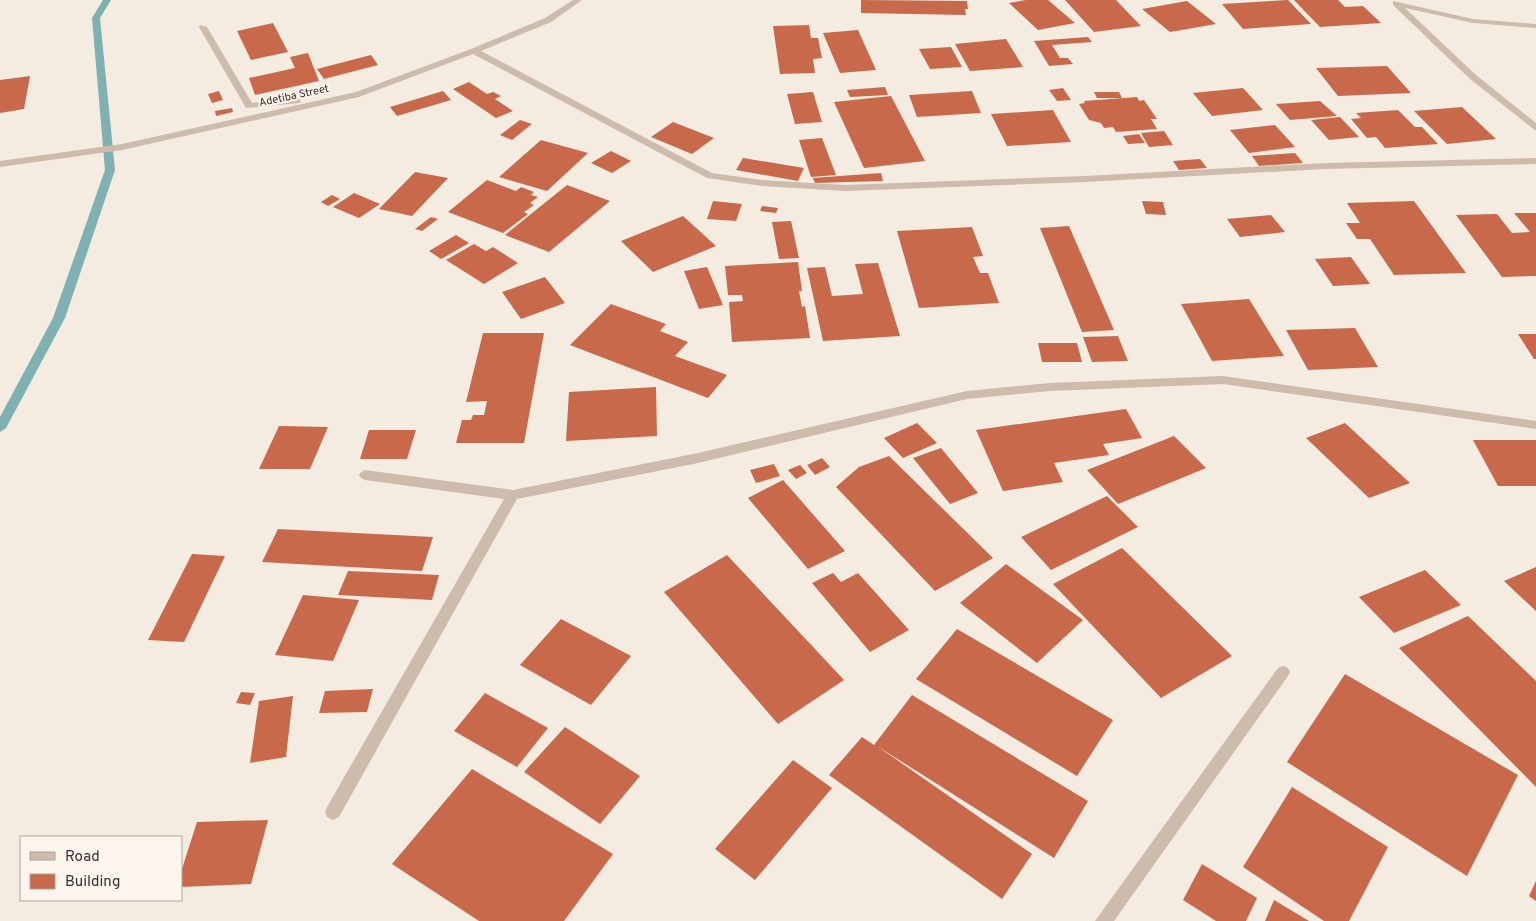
<svg xmlns="http://www.w3.org/2000/svg" width="1536" height="921" font-family="Overpass,sans-serif">
	<style>
		.lines { fill: none; stroke-linecap: round; stroke-linejoin: round }
		.stream { fill: #7fb0b2; fill-rule: evenodd }
		.building { fill: #c8694b }
		.minor { fill: #cdbbac; fill-rule: evenodd }
		.labels { text-anchor: middle; dominant-baseline: central; stroke-width: 4; stroke-linejoin: round; paint-order: stroke }
		.far-street-label { font-size: 11px; fill: #3b302b; stroke: #fbf5ee }
	</style>
	<rect width="100%" height="100%" fill="#f4ebe1"/>
	<g class="lines">
		<!-- stream -->
		<path class="stream" d="M103 0H111L100 18 115 170 65 318 6 428 0 432V417L53 318 105 170 92 18Z"/>
	</g>
	<!-- building -->
	<path class="building" d="M861 0 967 1 968 9H965L966 15 861 13Z
		M1026 0H1048L1075 23 1038 30 1009 3Z
		M1065 0H1116L1141 26 1094 32Z
		M1288 0 1311 24 1243 29 1222 4Z
		M1294 0H1338L1345 7 1363 6 1381 23 1320 27Z
		M1187 1 1216 24 1170 32 1142 9Z
		M273 23 288 52 251 60 237 31Z
		M809 25 811 38H818L822 58 813 59 815 73 780 74 773 26Z
		M858 30 876 70 840 73 823 33Z
		M1088 37 1092 42 1052 45 1060 58H1068L1073 64 1049 66 1034 41Z
		M1006 39 1023 67 970 71 955 44Z
		M951 47 962 67 930 69 919 49Z
		M308 53 319 81 255 95 249 78 295 68 290 57Z
		M371 55 378 65 324 79 317 69Z
		M1387 66 1411 93 1338 96 1316 68Z
		M30 76 24 109 0 113V80Z
		M469 82 487 94 493 92 501 96 495 99 513 111 496 118 453 89Z
		M885 87 888 95 850 97 847 90Z
		M1063 88 1071 100 1057 101 1049 90Z
		M1243 88 1263 110 1212 116 1193 93Z
		M219 91 223 100 212 103 208 94Z
		M443 91 451 100 397 116 390 107Z
		M972 91 981 113 917 117 909 95Z
		M813 92 822 122 795 124 787 94Z
		M1094 92H1119L1122 98H1097Z
		M891 96 925 161 864 168 834 102Z
		M1137 97 1139 101 1144 100 1157 119H1151L1157 129 1116 132 1113 127 1104 128 1101 123 1089 120 1079 104 1085 103 1084 101Z
		M1320 101 1337 116 1290 120 1276 104Z
		M1462 107 1496 139 1447 144 1414 111Z
		M232 108 233 112 216 116 215 111Z
		M1053 110 1071 142 1007 146 991 114Z
		M1398 110 1415 127H1422L1438 144 1385 148 1376 137 1367 138 1351 119 1361 118 1356 113Z
		M1340 117 1359 137 1329 140 1311 120Z
		M520 120 532 124 512 140 500 135Z
		M673 122 714 138 692 154 651 137Z
		M1275 125 1295 147 1249 153 1230 130Z
		M1164 131 1173 145 1149 147 1141 133Z
		M1139 134 1145 143 1128 144 1123 136Z
		M822 138 836 175 811 177 799 140Z
		M541 140 588 153 547 191 499 177Z
		M611 151 631 161 612 173 591 163Z
		M1295 153 1303 163 1259 166 1252 156Z
		M743 158 804 168 798 181 736 170Z
		M1200 159 1207 168 1179 170 1173 161Z
		M415 172 448 178 412 216 379 209Z
		M881 173 883 181 815 183 813 178Z
		M487 180 516 191 521 187 534 192 531 195 538 197 530 203 534 205 524 212 528 214 503 233 448 212Z
		M567 185 610 201 549 252 505 235Z
		M354 193 380 204 359 218 333 207Z
		M332 195 340 199 328 206 321 202Z
		M713 201 742 204 736 221 707 219Z
		M1142 201 1163 202 1166 215 1146 214Z
		M1414 201 1466 273 1394 275 1370 239H1357L1346 223H1360L1347 203Z
		M762 206 778 208 776 213 760 211Z
		M1514 213H1536V276L1502 277 1456 215 1497 214 1512 233 1530 232Z
		M1271 215 1285 232 1240 237 1227 219Z
		M683 216 716 246 653 272 621 241Z
		M431 217 438 219 422 231 415 229Z
		M791 221 799 258 779 259 772 222Z
		M1069 226 1114 330 1082 332 1040 228Z
		M972 227 983 256 973 257 980 273H988L999 303 919 308 897 231Z
		M456 235 469 243 441 259 429 251Z
		M474 244 486 251 493 247 518 263 484 284 446 260Z
		M1351 257 1370 284 1333 286 1315 259Z
		M798 262 802 291H799L802 307 805 306 810 338 732 342 729 302 743 301 742 295H728L725 266Z
		M878 263 900 336 823 341 807 268 825 267 832 296 863 294 855 264Z
		M707 267 723 305 699 309 684 271Z
		M545 277 565 303 521 319 502 292Z
		M1249 299 1284 356 1212 361 1181 304Z
		M611 304 666 324 660 331 688 342 675 356 727 375 708 398 570 345Z
		M1355 328 1378 367 1308 370 1286 330Z
		M483 333H544L524 443H456L462 420H471L473 415H484L487 401 466 402Z
		M1518 334H1536V359H1534Z
		M1118 336 1128 361 1092 362 1083 337Z
		M1038 343H1077L1082 362H1042Z
		M656 387 657 436 566 441 569 392Z
		M1126 409 1142 438 1103 444 1109 455 1054 463 1063 482 1003 491 976 430Z
		M917 423 937 443 903 458 884 438Z
		M1345 423 1410 483 1369 498 1306 438Z
		M279 426 328 427 310 469H259Z
		M369 430H416L407 459H360Z
		M1174 436 1206 468 1118 504 1087 470Z
		M1473 440H1536V486H1498Z
		M941 448 978 493 950 504 913 458Z
		M889 456 993 558 935 591 836 487 859 467Z
		M822 458 830 467 815 475 807 465Z
		M774 464 780 476 756 483 750 470Z
		M800 465 807 473 796 479 788 470Z
		M783 480 845 551 808 569 748 498Z
		M1107 496 1138 527 1051 570 1021 537Z
		M278 529 433 537 422 571 262 562Z
		M1122 548 1232 656 1161 698 1053 584Z
		M192 554 225 556 184 642 148 640Z
		M727 555 844 680 778 724 664 592Z
		M1006 564 1083 620 1037 663 960 603Z
		M1536 567V611L1504 581Z
		M1425 570 1461 605 1394 633 1359 597Z
		M348 571 439 575 432 600 338 595Z
		M833 573 841 582 858 573 909 630 870 652 812 583Z
		M303 595 359 600 333 661 275 655Z
		M1468 616 1536 681V787L1399 648Z
		M561 619 631 656 591 705 520 665Z
		M957 629 1113 720 1077 776 916 679Z
		M1345 674 1518 775 1467 876 1287 762Z
		M373 689 367 712 319 713 325 691Z
		M241 692 255 693 250 705 236 703Z
		M485 693 548 728 517 767 454 731Z
		M912 695 1088 801 1054 858 877 746 1032 854 1002 899 829 775 862 737 874 745Z
		M293 696 286 757 250 763 259 701Z
		M565 727 640 776 600 824 524 772Z
		M793 760 832 788 755 880 715 849Z
		M472 769 613 854 564 921H479L392 864Z
		M1292 787 1388 847 1349 921H1324L1243 867Z
		M268 820 251 884 181 887V872L197 822Z
		M1202 864 1257 898 1246 921H1216L1183 900Z
		M1536 881V901L1529 896Z
		M1274 900 1309 921H1265Z"/>
	<g class="lines">
		<!-- minor -->
		<path class="minor" d="M573 0H582L551 22 481 51 712 173 762 180 845 185 1085 176 1325 163 1536 158V164L1325 169 1085 182 845 191 762 186 707 178 473 54 359 97 122 150 0 167V161L122 144 356 92 471 49 545 18Z
			M1393 1 1473 19 1536 24V28L1473 23 1405 8 1476 75 1536 123V131L1470 79 1393 5Z
			M200 25 207 27 252 103 297 98 301 101 300 103 246 108 199 27Z
			M1223 376 1536 421V429L1223 384 1050 391 967 399 698 463 517 499 339 817 333 820 327 817 325 812 327 807 504 499 365 480 361 478 359 475 361 472 365 470 513 490 698 453 967 391 1050 383Z
			M1283 666 1288 668 1290 672 1288 676 1114 921H1095L1278 668Z"/>
	</g>
	<g class="labels">
		<!-- far-street labels -->
		<g class="far-street-label">
			<text transform="translate(294 96) rotate(-12)">Adetiba Street</text>
		</g>
	</g>
	<!-- legend -->
	<rect x="20" y="836" width="162" height="65" fill="#fbf5ee" stroke="#aea6a0"/>
	<rect x="30" y="852" width="25" height="8" fill="#cdbbac" stroke="#aea6a0"/>
	<text x="65" y="861" font-size="15" fill="#3b302b">Road</text>
	<rect x="30" y="874" width="25" height="15" fill="#c8694b" stroke="#aea6a0"/>
	<text x="65" y="886" font-size="15" fill="#3b302b">Building</text>
</svg>
